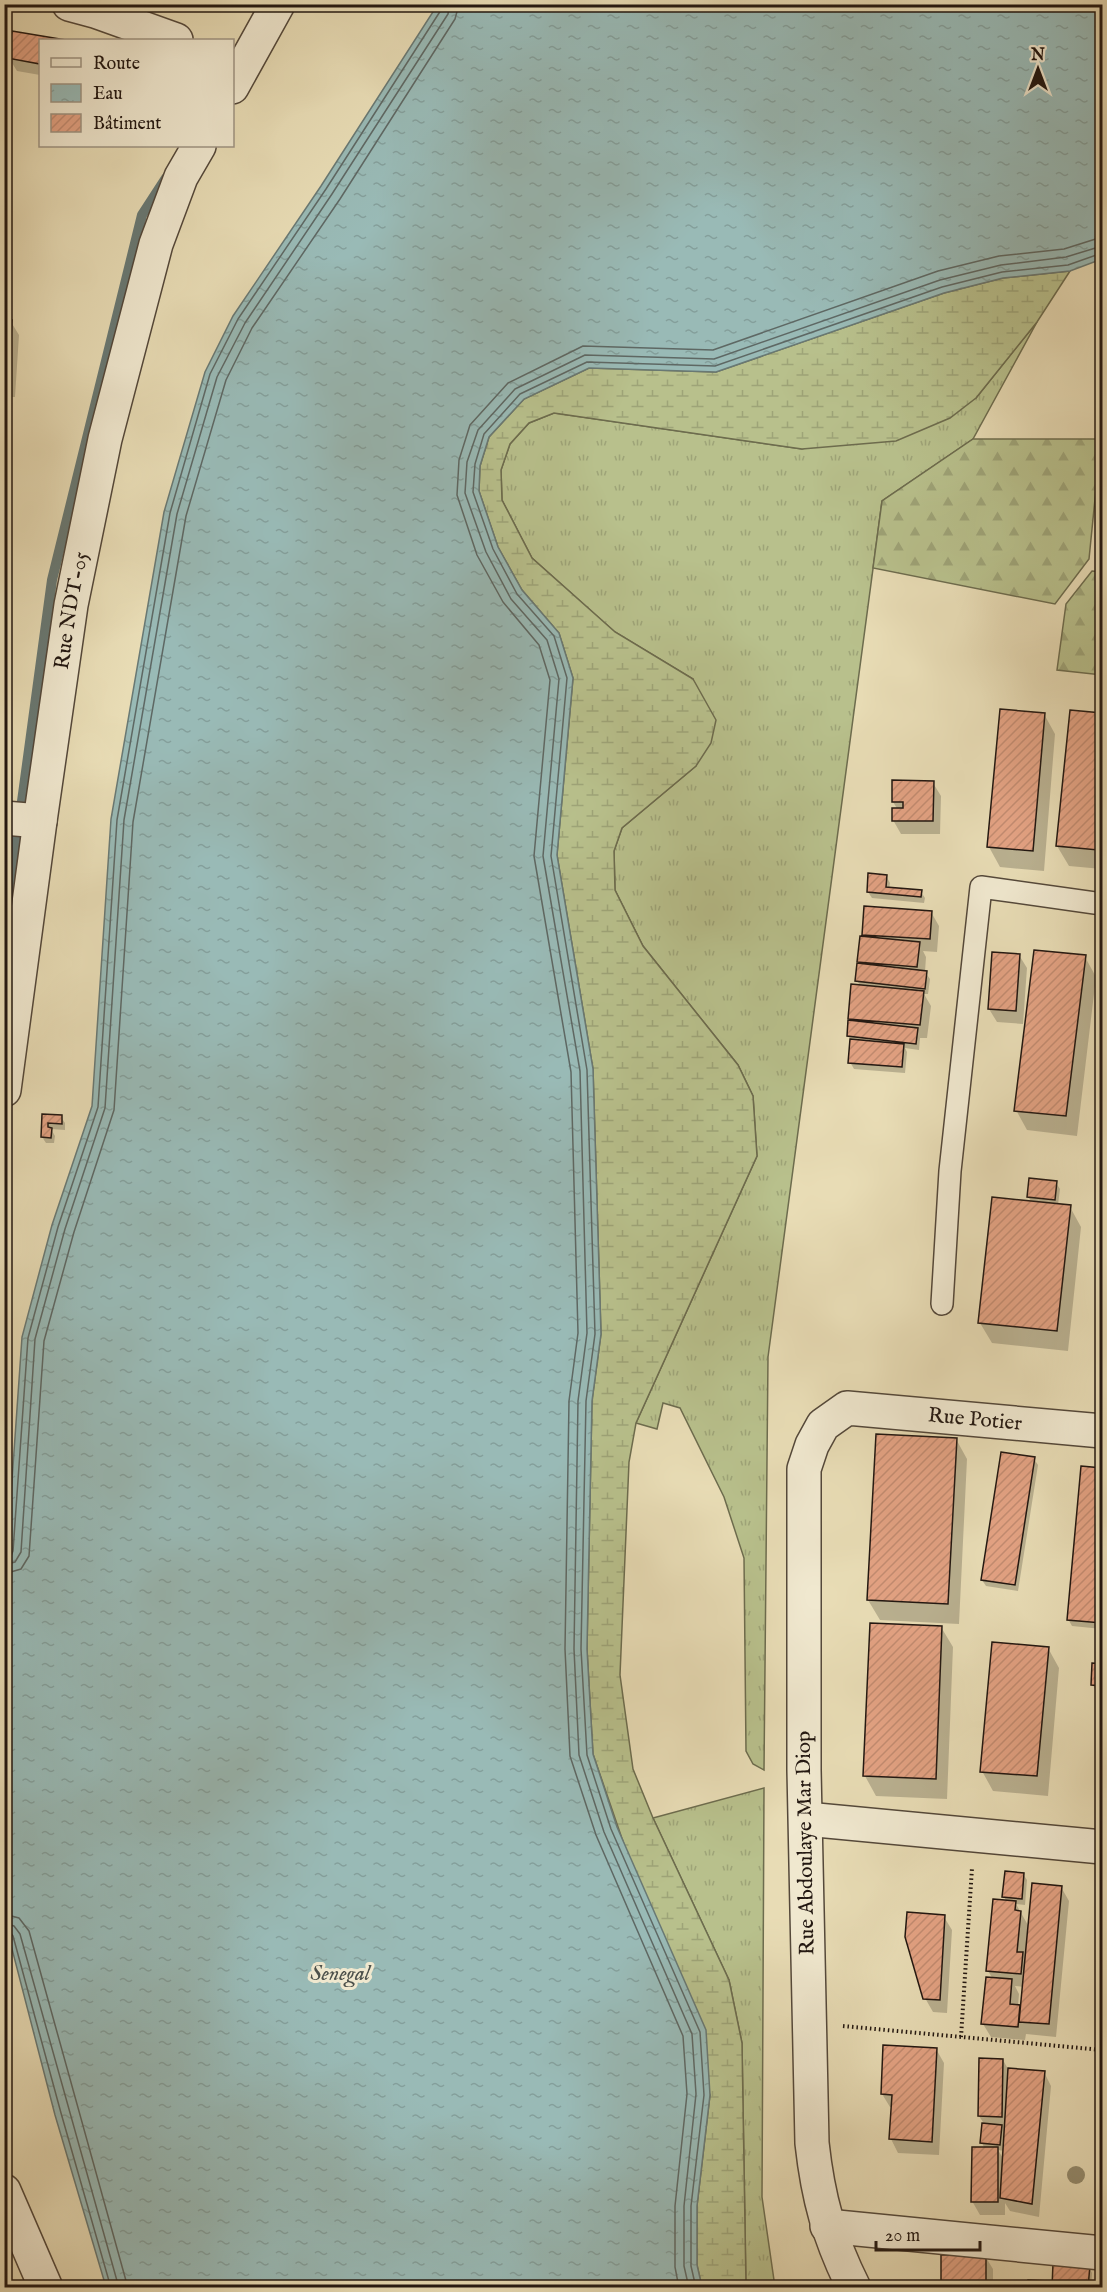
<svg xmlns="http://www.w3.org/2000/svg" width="1107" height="2292" font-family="'IM FELL English',serif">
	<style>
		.grass { fill: url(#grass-tufts); stroke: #6d6c4e; stroke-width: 1.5 }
		.forest { fill: url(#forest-firs); stroke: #6d6c4e; stroke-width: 1.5 }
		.wetland { fill: url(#wetland-marsh); stroke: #6d6c4e; stroke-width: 1.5 }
		.water { fill: url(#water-ripples); stroke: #697974; stroke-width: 1.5 }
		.shadow { fill: #0003; fill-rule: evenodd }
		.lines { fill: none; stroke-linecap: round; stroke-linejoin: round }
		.shore { stroke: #5e6864; stroke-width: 1.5 }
		.stream { stroke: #697974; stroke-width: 10 }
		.building { fill: url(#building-hatch); stroke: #221711; stroke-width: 1.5 }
		.service-casing { stroke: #54483a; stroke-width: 24 }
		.minor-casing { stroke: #54483a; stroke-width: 36 }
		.path { stroke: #221711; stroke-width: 4; stroke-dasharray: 1.5 3; stroke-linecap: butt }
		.service { stroke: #f0e8cf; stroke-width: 21 }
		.minor { stroke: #f0e8cf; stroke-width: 33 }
		.tree { fill: #948c6f }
		.labels { text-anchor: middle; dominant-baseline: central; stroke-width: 6; stroke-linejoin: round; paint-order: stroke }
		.street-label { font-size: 21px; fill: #221711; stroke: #f0e8cf }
		.water-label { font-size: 22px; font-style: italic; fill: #4c504b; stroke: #f0e8cf }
	</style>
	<defs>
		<pattern id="grass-tufts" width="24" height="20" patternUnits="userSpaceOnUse" patternTransform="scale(1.5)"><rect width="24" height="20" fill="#b8c08c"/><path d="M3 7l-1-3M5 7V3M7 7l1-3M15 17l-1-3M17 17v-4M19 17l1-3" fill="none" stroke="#9ea478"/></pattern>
		<pattern id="forest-firs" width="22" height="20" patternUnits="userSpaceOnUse" patternTransform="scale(1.5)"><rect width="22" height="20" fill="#b8c08c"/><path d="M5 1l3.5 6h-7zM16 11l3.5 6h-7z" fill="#9ea478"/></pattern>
		<pattern id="wetland-marsh" width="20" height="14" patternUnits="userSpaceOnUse" patternTransform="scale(1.5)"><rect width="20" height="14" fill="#b8c08c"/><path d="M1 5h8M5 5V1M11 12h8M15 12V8" fill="none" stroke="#9ea478"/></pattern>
		<pattern id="water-ripples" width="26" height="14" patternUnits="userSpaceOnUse" patternTransform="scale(1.5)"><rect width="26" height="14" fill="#99bab6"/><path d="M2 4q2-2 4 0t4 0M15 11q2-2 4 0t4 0" fill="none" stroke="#849f9b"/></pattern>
		<pattern id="building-hatch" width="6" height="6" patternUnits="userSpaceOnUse" patternTransform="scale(1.5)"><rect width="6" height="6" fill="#e3a283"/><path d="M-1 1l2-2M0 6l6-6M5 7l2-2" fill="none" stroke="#c28b70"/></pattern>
	</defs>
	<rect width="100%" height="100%" fill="#e8dcb5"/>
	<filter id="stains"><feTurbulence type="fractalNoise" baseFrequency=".00333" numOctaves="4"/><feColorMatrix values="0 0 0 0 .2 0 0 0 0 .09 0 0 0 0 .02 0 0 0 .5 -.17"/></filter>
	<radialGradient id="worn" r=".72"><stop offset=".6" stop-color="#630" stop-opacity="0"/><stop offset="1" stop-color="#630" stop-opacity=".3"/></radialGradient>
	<!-- grass -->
	<path class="grass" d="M1037 322 973 439 882 501 768 1357 764 1770 753 1764 746 1751 744 1558 724 1497 680 1408 663 1403 657 1429 636 1423 757 1156 753 1096 738 1065 643 946 615 890 614 851 622 828 696 766 693 679 615 632 532 558 502 500 501 470 510 444 529 423 554 413 802 449 976 398Z
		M764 1788 762 2197 775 2287H746L742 2043 729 1980 653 1818Z"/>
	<!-- forest -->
	<path class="forest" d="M973 439H1101L1089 559 1055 604 873 568 882 501Z
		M1092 571 1102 572V675L1057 670 1066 604Z"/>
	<!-- wetland -->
	<path class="wetland" d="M1070 271 1037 322 976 398 950 418 896 441 802 449 554 413 529 423 510 444 501 470 502 500 532 558 615 632 693 679 716 720 711 743 696 766 622 828 614 851 615 890 643 946 738 1065 753 1096 757 1156 636 1423 629 1462 620 1675 633 1769 653 1818 729 1980 742 2043 746 2287H702L697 2265V2206L710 2095 593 1754 587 1649 592 1401 601 1334 593 1069 557 855 573 678 559 633 522 590 498 547 479 491 480 466 489 437 524 399 589 368 716 372 944 293 1003 278Z"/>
	<!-- water -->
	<path class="water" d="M438 4 1102 5V259L1070 271 1003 278 944 293 716 372 589 368 524 399 489 437 480 466 479 491 498 547 522 590 559 633 573 678 557 855 593 1069 601 1334 592 1401 587 1649 593 1754 617 1827 706 2030 710 2095 697 2206V2265L702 2287H106L55 2115 5 1922 4 1595 22 1337 52 1225 92 1106 111 819 164 512 205 372 233 316 321 186Z"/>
	<!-- shadow -->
	<path class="shadow" d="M13 33 59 40H40V75L17 71 9 58Z
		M4 321 11 322 19 335 15 397H4Z
		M1072 711 1102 715V869L1069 866 1057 846Z
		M1044 714 1055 734 1044 871 1000 867 989 847Z
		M894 782 933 783 941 796 940 834H901L893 820 898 810 893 802Z
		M4 842H10L18 855 13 925H4Z
		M886 876 890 883 889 889 921 892 925 898 924 903 872 898 868 892Z
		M931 912 939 926 937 952 923 951 926 957 925 972 930 979 928 994H924L931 1006 927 1038H920L919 1050 905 1048 907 1052 905 1073 854 1069 850 1062 851 1041 848 1035 852 1022 849 1018 860 986 857 980 861 965 859 961 866 938 864 934Z
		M1019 955 1027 968 1023 1024 997 1022 989 1009Z
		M1085 957 1096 977 1077 1136 1027 1130 1016 1110Z
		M44 1116 61 1117 65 1123V1130L51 1129 55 1136 54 1143H46L42 1137Z
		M1056 1183 1060 1189 1058 1205 1070 1207 1081 1227 1068 1351 992 1343 980 1323 1032 1203 1028 1196Z
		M956 1439 967 1459 959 1624 880 1620 868 1600Z
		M1034 1459 1038 1465 1018 1591 986 1586 982 1580Z
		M1083 1467 1102 1469V1629L1072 1626 1068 1619Z
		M941 1627 953 1647 947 1799 876 1796 865 1776Z
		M1048 1648 1059 1668 1048 1796 993 1791 982 1771Z
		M1094 1665H1102V1692L1096 1691 1093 1685Z
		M1023 1874 1027 1880 1025 1905 1016 1904 1029 1927 1061 1887 1069 1901 1056 2037 1026 2034 1025 2040 991 2037 983 2024 993 1979 988 1971 1007 1902 1004 1897ZM1015 1986 1024 1987 1022 2007 1018 2006 1019 1994Z
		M944 1917 952 1930 947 2013 933 2012 925 1998Z
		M936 2049 944 2063 939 2155 898 2153 891 2139 892 2107H890L882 2094Z
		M980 2060H1003L1008 2069 1044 2072 1051 2086 1039 2217 1010 2211 1005 2203V2215H980L972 2201 985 2149 982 2143 985 2125 979 2116ZM998 2150 1004 2151V2160Z
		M4 2226 8 2232V2258H4Z
		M985 2256 993 2269V2288H943Z
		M1089 2267 1092 2273 1091 2288H1053Z"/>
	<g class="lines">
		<!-- shore -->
		<path class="shore" d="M4 1558 11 1556 13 1551 28 1338 58 1227 98 1107 117 820 170 513 210 374 238 319 326 189 441 10 442 4
			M4 1565 15 1562 21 1552 35 1339 65 1229 105 1108 124 820 177 514 217 377 245 323 332 194 448 14 450 4
			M4 1574 21 1569 29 1556 44 1341 74 1232 114 1110 133 822 186 516 226 380 252 328 340 199 455 19 459 4
			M4 1914 19 1918 29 1931 128 2288
			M4 1923 14 1926 20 1934 119 2288
			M4 1931 10 1932 13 1936 61 2113 111 2288
			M679 2288 675 2267V2206L687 2094 683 2036 596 1835 570 1756 565 1649 569 1401 578 1333 571 1072 534 856 550 680 539 645 503 602 477 555 457 495 459 460 470 425 508 383 583 346 713 350 938 271 999 256 1064 249 1102 237
			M689 2288 684 2266V2206L696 2094 692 2034 604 1832 579 1755 574 1649 578 1401 587 1333 580 1071 543 856 559 679 547 640 511 599 486 552 465 493 467 462 478 430 515 389 585 355 714 359 940 280 1001 265 1066 257 1102 246
			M696 2288 691 2266V2206L704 2095 700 2032 611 1829 587 1755 581 1649 586 1401 595 1334 587 1070 551 856 567 678 554 636 517 594 493 549 473 492 475 464 484 434 520 394 587 362 715 366 942 287 1002 272 1068 265 1102 253"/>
		<!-- stream -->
		<path class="stream" d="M4 934 52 580 142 215 166 178"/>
	</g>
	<!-- building -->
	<path class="building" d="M12 31 66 40H40V64L7 58Z
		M4 320H12L8 385 4 384Z
		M1000 709 1045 713 1033 851 987 847Z
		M1070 710 1102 713V808L1098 850 1056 846Z
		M892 780 934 781 933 821H892V808H903V802H892Z
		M4 840H11L6 912H4Z
		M868 873 887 875 886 887 922 890 921 897 867 892Z
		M864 906 932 911 930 939 862 935Z
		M860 936 920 942 917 967 857 962Z
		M1034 950 1086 955 1066 1116 1014 1111Z
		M992 952 1020 954 1016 1011 988 1009Z
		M857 963 927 971 925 989 855 981Z
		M851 984 924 991 920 1025 848 1019Z
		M848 1020 918 1028 916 1044 847 1036Z
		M850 1039 904 1044 902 1067 848 1063Z
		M42 1114 62 1115V1124L48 1123V1127L52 1128 51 1138 41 1137Z
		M1029 1178 1057 1181 1055 1200 1027 1197Z
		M992 1197 1071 1205 1057 1331 978 1323Z
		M876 1434 957 1438 948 1604 867 1600Z
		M1001 1452 1035 1457 1015 1585 981 1580Z
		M1081 1466 1102 1468V1623L1067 1620Z
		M870 1623 942 1626 936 1779 863 1776Z
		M992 1642 1049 1647 1037 1776 980 1772Z
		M1092 1663 1102 1664V1686L1091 1685Z
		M1005 1871 1024 1873 1022 1899 1002 1897Z
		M1032 1883 1062 1886 1049 2024 1019 2022Z
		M993 1899 1016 1901 1015 1910 1021 1911 1017 1952H1023L1021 1974 986 1971Z
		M907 1912 945 1915 940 2000 923 1999 905 1937Z
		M986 1977 1012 1979 1010 2004 1020 2005 1018 2027 981 2024Z
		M883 2045 937 2048 932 2142 889 2139 892 2095 881 2094Z
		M979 2058 1003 2059 1002 2117 978 2116Z
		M1008 2068 1045 2071 1032 2204 1000 2198Z
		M982 2123 1002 2125 1000 2145 980 2143Z
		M972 2147H998V2202H971Z
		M986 2254V2288H941V2255Z
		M1102 2262V2288H1098L1099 2284Z
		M1053 2263 1090 2265 1088 2288H1052Z
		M1028 2280 1049 2281 1048 2288H1028Z"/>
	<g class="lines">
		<defs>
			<path id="service" d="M942 1304 950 1171 981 887 1102 904"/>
			<g id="minor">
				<path d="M69 4 95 11 176 40"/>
				<path d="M232 87 278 4"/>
				<path d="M4 818 40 821"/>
				<path id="s1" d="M4 1090 40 821 71 605 105 439 156 244 181 177 199 146"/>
				<path d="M806 1819 1102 1847"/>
				<path d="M4 2191 46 2288"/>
				<path d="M827 2226 1102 2253"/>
				<path id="s2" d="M854 2288C829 2238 818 2198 812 2143L804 1770V1469L812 1445 823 1425 847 1408 1102 1431"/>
			</g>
		</defs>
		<!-- service casing -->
		<use href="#service" class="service-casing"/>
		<!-- minor casing -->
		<use href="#minor" class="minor-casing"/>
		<!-- path -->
		<path class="path" d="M843 2026 1102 2050
			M961 2037 972 1868"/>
		<!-- service -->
		<use href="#service" class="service"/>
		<!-- minor -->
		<use href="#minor" class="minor"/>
	</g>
	<!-- trees -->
	<circle class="tree" cx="1076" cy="2175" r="9"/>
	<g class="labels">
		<!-- street labels -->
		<g class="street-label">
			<text stroke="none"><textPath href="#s1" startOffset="484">Rue NDT-05</textPath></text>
			<text stroke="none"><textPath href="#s2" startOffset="1032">Rue Potier</textPath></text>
			<text transform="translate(806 1843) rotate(-91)">Rue Abdoulaye Mar Diop</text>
		</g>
		<!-- water labels -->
		<g class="water-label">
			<text x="340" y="1974">Senegal</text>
		</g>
	</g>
	<!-- margin -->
	<rect width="1107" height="2292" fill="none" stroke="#e8dcb5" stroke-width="24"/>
	<rect x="6" y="6" width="1095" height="2280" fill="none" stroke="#221711" stroke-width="3"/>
	<rect x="12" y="12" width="1083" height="2268" fill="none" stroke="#221711" stroke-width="1.5"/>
	<!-- legend -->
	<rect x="39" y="39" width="195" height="108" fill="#f0e8cf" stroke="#9e9483" stroke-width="1.5"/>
	<rect x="51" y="58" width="30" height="9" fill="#f0e8cf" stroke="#9e9483" stroke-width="1.5"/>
	<text x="93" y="69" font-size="18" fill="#221711">Route</text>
	<rect x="51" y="84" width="30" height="18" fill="url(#water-ripples)" stroke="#9e9483" stroke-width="1.5"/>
	<text x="93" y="99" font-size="18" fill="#221711">Eau</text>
	<rect x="51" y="114" width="30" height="18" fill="url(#building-hatch)" stroke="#9e9483" stroke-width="1.5"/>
	<text x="93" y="129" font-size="18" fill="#221711">Bâtiment</text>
	<!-- north arrow -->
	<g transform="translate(1038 69)" stroke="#f0e8cf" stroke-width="4.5" paint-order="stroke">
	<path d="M0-4.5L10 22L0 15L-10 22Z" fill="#221711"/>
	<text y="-9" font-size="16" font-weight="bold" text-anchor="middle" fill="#221711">N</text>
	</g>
	<!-- scale -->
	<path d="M876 2241v9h104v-9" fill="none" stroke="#221711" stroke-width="3"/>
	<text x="885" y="2241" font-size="18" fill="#221711" stroke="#f0e8cf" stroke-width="4.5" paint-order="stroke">20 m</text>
	<rect width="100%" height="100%" filter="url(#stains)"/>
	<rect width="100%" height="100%" fill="url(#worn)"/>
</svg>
